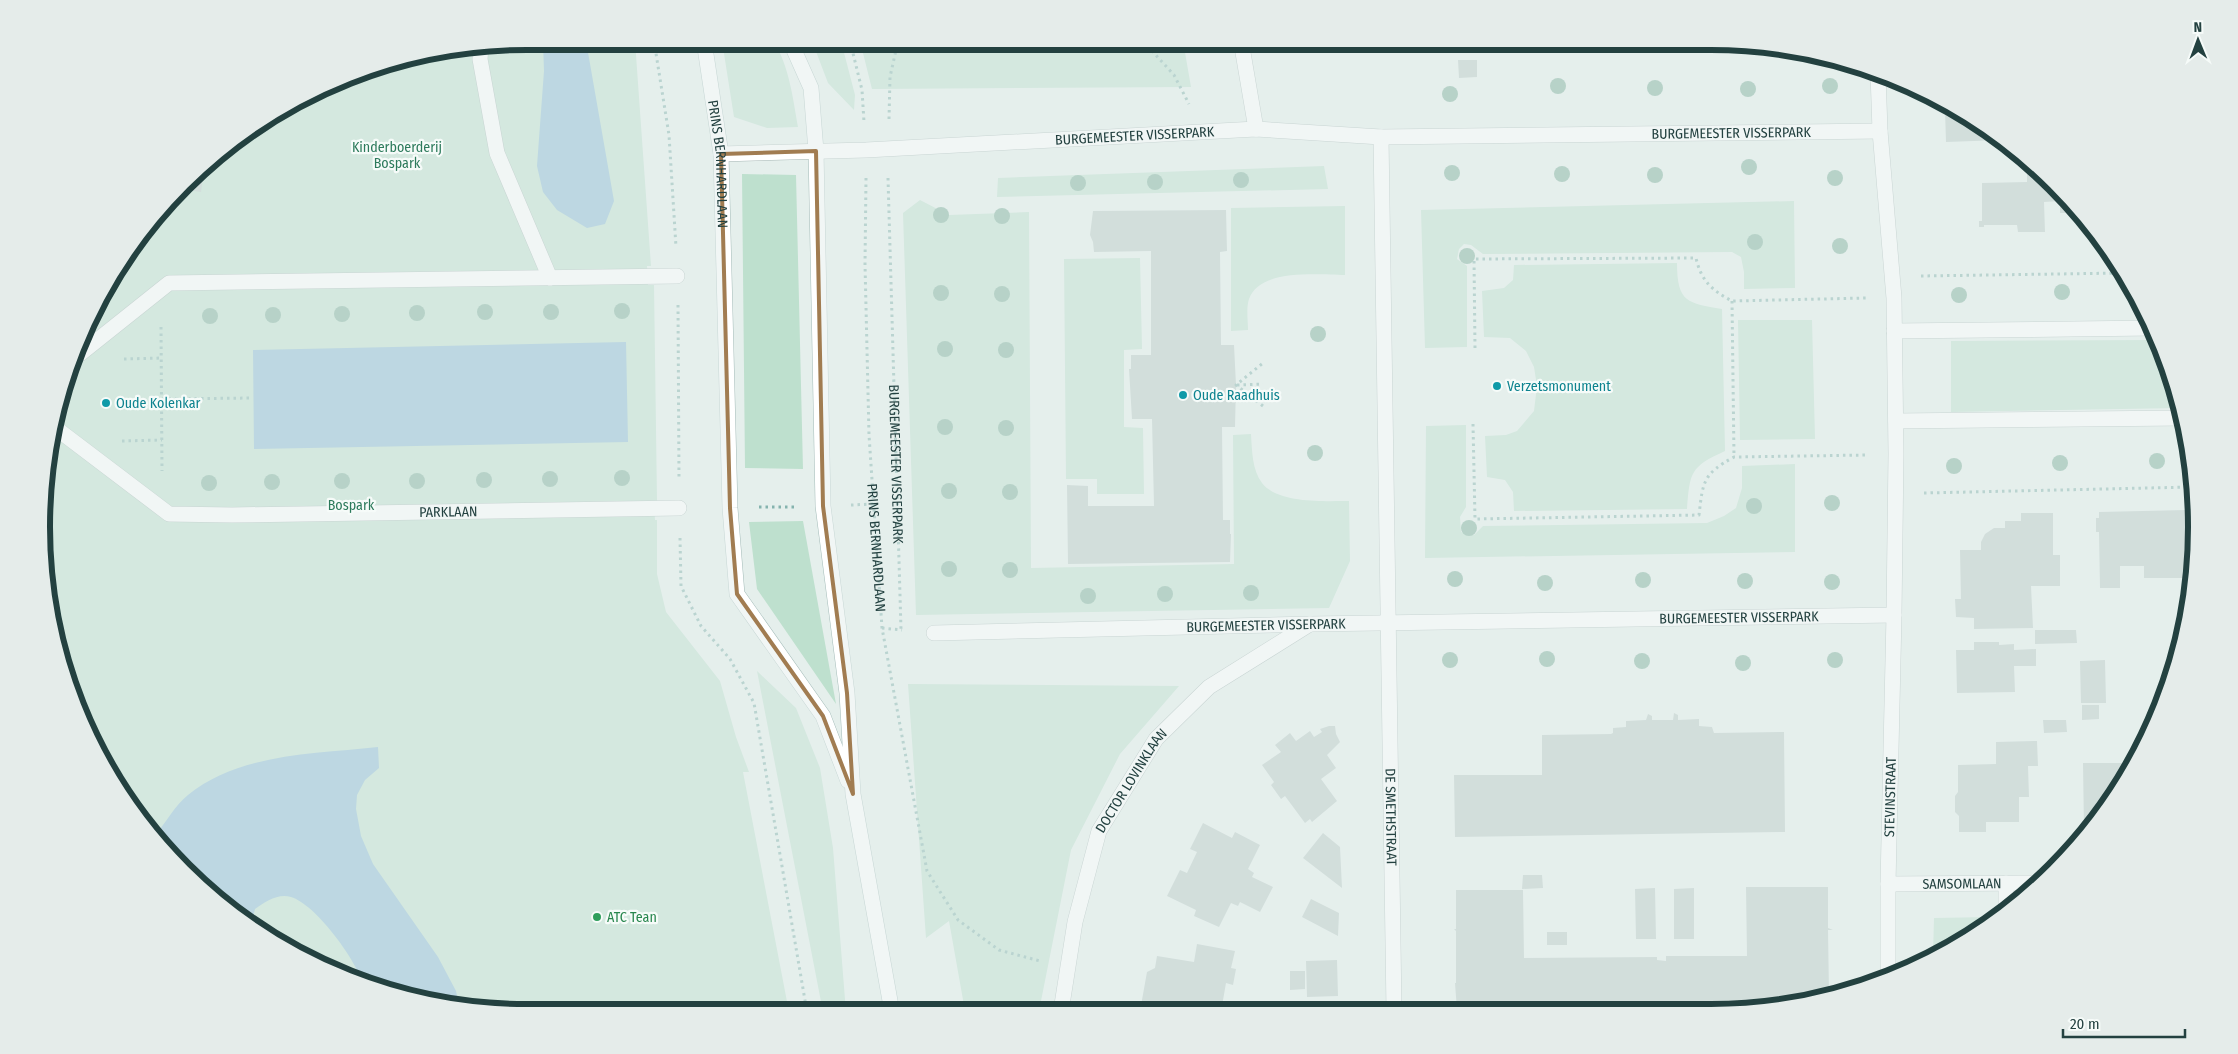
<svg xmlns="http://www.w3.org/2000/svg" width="2238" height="1054" font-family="'Fira Sans Condensed',sans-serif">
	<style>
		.green { fill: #bee0ce }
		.water { fill: #8cbad4 }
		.building { fill: #bacac6 }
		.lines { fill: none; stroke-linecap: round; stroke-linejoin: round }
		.service-casing { stroke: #a7b7b5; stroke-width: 16 }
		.pedestrian-casing { stroke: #a7b7b5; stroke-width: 16 }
		.minor-casing { stroke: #a7b7b5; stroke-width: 16 }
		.secondary-casing { stroke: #a3bbb8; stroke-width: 16 }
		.path { stroke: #85b3ae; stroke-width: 3; stroke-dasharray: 2.5 4; stroke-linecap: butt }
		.service { stroke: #fff; stroke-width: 15 }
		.pedestrian { stroke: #fff; stroke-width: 15 }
		.minor { stroke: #fff; stroke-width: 15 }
		.secondary { stroke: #fff; stroke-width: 15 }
		.tree { fill: #7faf9c }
		.marked { fill: none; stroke: #a17c51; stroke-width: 4; stroke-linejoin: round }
		.culture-dot { fill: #0f9aa8; stroke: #f6fbf9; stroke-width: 2 }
		.leisure-dot { fill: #2e9e5b; stroke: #f6fbf9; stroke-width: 2 }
		.labels { text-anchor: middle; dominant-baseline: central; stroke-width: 4.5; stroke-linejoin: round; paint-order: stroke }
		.street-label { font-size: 14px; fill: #234140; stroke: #f6fbf9 }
		.park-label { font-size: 14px; fill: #2c7a5b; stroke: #f6fbf9 }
		.culture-label { font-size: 14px; fill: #0d838f; stroke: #f6fbf9; text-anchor: start }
		.leisure-label { font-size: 14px; fill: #27864d; stroke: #f6fbf9; text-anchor: start }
		.rim { fill: none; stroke: #234140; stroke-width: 6 }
	</style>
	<rect width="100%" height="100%" fill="#e5efec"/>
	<!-- green -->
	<path class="green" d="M527 41H635L651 266H647L648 285H654L657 501 654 502 655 520H657V574L666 612 720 681 736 737 749 772H743L789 1012 527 1013 432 1003 341 976 207 892 162 847 106 770 67 683 45 591 51 433 106 284 162 207 207 162 284 106 371 67 433 51Z
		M722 41H773C789 64 793 99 798 127L767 128 734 117Z
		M812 41H841L855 95 854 110 828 83Z
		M860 41H1183L1191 87 872 89Z
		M1324 166 1328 189 997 197 998 178Z
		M742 174 796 175 803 469 745 468Z
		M920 200 949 215 1029 212 1031 568 1234 564 1233 435 1251 434C1252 450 1252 470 1262 483 1278 504 1326 501 1349 501L1350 561 1329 608 916 615 903 213Z
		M1794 201 1795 288 1744 289V272L1741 257 1732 252 1483 254 1471 245 1464 244 1459 249 1457 259 1467 266V347L1425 348 1421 210Z
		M1345 206V275C1318 275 1260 268 1249 299 1246 308 1248 321 1248 330L1231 331V208Z
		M1140 258 1142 349 1124 350V427L1143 428 1144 494H1097V479H1066L1064 259Z
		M1677 263C1677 303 1688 303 1722 309L1725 451C1690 467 1690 472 1687 509L1514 511 1513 492 1505 480 1487 477 1485 436 1506 435 1517 431 1534 411 1537 386 1534 367 1526 351 1510 338 1484 337 1482 291 1504 288 1513 280 1514 265Z
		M1738 320H1812L1815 439 1740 440Z
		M2159 340 2180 408 1951 412V341Z
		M1466 425V507L1460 517 1461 532 1474 535 1483 526 1707 523 1724 516 1736 508 1742 488V466L1795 464V552L1425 558 1426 426Z
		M803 521 836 704 757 589 749 522Z
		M757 671 796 708 820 768 833 848 846 1012H823Z
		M908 684 1179 686 1120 754 1071 850 1039 1011H965L949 921 926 938Z
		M1991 917V922L1933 955 1934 918Z"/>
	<!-- water -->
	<path class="water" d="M543 41H586L614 201 605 224 587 228 557 210 543 192 537 166 544 71Z
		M626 342 628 442 254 449 253 350Z
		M378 747 379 768 365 780 357 795 356 809 361 836 373 864 438 957 456 991 459 1006 432 1003 362 982C355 958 315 904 291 897 278 893 265 902 255 909L252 921 207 892 162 847 154 837C165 824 175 805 188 795 239 753 315 754 378 747Z"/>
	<!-- building -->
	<path class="building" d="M1458 60H1477V77L1459 78Z
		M1950 107 1981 123 2002 140 1946 142 1945 110H1950Z
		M205 164 201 192 180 189Z
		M2027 167H2034L2054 183 2078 213H2060V201L2044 202 2045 232H2018L2017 225H1984V227H1979V221H1982V183L2027 182Z
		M1226 210 1227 251 1220 252 1221 345H1234L1236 385 1235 427H1222L1223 520H1230V534H1231L1230 562 1068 564 1067 485 1088 486V506H1154L1152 419H1132L1129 369H1131V355H1151V251L1094 252 1093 242 1090 235 1093 211Z
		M2186 510 2188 578H2144V566H2120V588H2100L2099 532H2096V518H2099V512Z
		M2021 513H2053V555H2060V586H2031L2033 628 1974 629V618L1956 617 1955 599H1961L1960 550H1981V542L1985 534 1994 528H2005V521H2021Z
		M2035 630H2076L2077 643 2035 644Z
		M1974 642H1999V645L2014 644V650L2036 649V666H2014L2015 692 1957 693 1956 650H1974Z
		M2105 660 2106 703H2081L2080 661Z
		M2082 705H2099V719L2082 720Z
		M1674 713 1678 715V720L1699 719V726L1712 727 1714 733 1784 732 1785 832 1455 837 1454 775H1542V735L1611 734 1613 733V728L1626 727V721L1646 720 1648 714 1652 716V720H1673Z
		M2043 720H2066L2067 732 2044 733Z
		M1329 726H1335L1336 734 1340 742 1327 755 1336 768 1321 779 1337 801 1312 822 1310 819 1305 823 1285 796 1281 799 1271 785 1274 782 1262 765 1281 752 1275 745 1290 733 1296 741 1310 731 1314 737 1322 732 1320 729Z
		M2037 741 2038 766H2028L2029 797H2019V822H1986V832H1959V816L1955 812V796L1958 792V765L1996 764V742Z
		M2083 763H2131L2097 822 2089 830H2084Z
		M1203 823 1232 838 1235 832 1260 845 1248 869 1254 873 1252 877 1273 887 1260 912 1240 902 1238 906 1231 903 1219 927 1194 916 1196 910 1167 896 1180 870 1187 873 1197 852 1190 849Z
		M1323 833 1340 847 1342 888 1303 858Z
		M1523 875H1542L1543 888 1522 889Z
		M1746 887H1828V928L1833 930H1828L1829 994 1775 1009 1457 1010 1455 983H1456V931L1454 929H1456V890H1523L1524 958 1657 957V960L1666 961V956H1747Z
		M1655 888 1656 939H1636L1635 889Z
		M1694 888V939H1674V889Z
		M1311 899 1339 913 1338 936 1302 917Z
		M1547 932H1567V945H1547Z
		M1197 944 1235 951 1231 968 1236 969 1233 985 1226 983 1222 1006 1204 1003 1203 1010 1140 1011 1147 972 1155 968 1157 956 1194 962Z
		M1337 960 1338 996 1307 997 1306 961Z
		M1290 971H1305V989L1290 990Z"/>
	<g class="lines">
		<defs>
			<path id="service" d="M2006 883V913"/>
			<g id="pedestrian">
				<path d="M481 46 480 59 497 153 550 278"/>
				<path d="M80 354 169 283 677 276"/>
				<path id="s3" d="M53 426 169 514 232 515 679 508"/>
			</g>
			<g id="minor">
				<path d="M1241 41 1256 129"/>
				<path id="s4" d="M1381 137 1394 1010"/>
				<path id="s5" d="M721 154 866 150 1256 129 1381 137 1880 131"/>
				<path d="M1894 331 2153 328"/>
				<path d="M1896 421 2183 418"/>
				<path id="s6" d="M934 633 1311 624 1894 615 1896 454 1894 298 1880 131 1878 73"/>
				<path id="s7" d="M1888 884 2036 883"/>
				<path id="s8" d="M1888 978V884L1894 615"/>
				<path id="s9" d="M1061 1011 1075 922 1099 831 1156 739 1209 687 1310 624"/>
			</g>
			<g id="secondary">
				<path id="s10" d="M704 41 721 154 730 508 737 594 823 716 848 781"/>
				<path d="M790 41 811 88 816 151 823 506 847 693 853 794 892 1012"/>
			</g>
		</defs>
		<!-- service casing -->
		<use href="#service" class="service-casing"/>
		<!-- pedestrian casing -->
		<use href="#pedestrian" class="pedestrian-casing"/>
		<!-- minor casing -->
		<use href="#minor" class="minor-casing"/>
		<!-- secondary casing -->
		<use href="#secondary" class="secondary-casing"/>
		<!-- path -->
		<g class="path">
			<path d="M654 41 669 135 676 247"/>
			<path d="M850 41 862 90 864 122"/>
			<path d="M1143 41 1174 75 1189 104"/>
			<path d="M889 119 890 77 898 41"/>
			<path id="s1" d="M866 178 865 264 869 435 882 628 927 871 958 920 999 950 1040 961"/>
			<path id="s2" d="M888 178 901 630"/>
			<path d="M166 203V202"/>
			<path d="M1921 276 2123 273"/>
			<path d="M1732 301 1734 457"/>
			<path d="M678 305 679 479"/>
			<path d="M161 327 162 471"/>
			<path d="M1475 348 1474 259 1696 258C1701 280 1711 290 1732 301L1866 298"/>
			<path d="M124 359 162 358"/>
			<path d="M1237 385 1263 384"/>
			<path d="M162 399 253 398"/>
			<path d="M1263 406 1236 385 1263 363"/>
			<path d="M1473 424 1475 519 1699 515C1703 481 1703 474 1734 457L1868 455"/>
			<path d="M122 441 162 440"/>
			<path d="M1924 493 2193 487"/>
			<path d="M851 505 873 504"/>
			<path d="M759 507H795"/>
			<path d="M680 538 681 586 701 626 730 659 754 703 807 1012"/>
			<path d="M882 628 902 630"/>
		</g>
		<!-- service -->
		<use href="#service" class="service"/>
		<!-- pedestrian -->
		<use href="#pedestrian" class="pedestrian"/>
		<!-- minor -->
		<use href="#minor" class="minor"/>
		<!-- secondary -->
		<use href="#secondary" class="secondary"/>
	</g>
	<!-- trees -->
	<g class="tree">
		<circle cx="1558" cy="86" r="8"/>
		<circle cx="1830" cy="86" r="8"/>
		<circle cx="1655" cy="88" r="8"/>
		<circle cx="1748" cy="89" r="8"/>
		<circle cx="1450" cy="94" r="8"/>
		<circle cx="1749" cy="167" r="8"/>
		<circle cx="1452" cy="173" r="8"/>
		<circle cx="1562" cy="174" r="8"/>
		<circle cx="1655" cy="175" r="8"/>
		<circle cx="1835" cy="178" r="8"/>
		<circle cx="1241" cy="180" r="8"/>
		<circle cx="1155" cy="182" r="8"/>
		<circle cx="1078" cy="183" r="8"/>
		<circle cx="941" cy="215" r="8"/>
		<circle cx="1002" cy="216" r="8"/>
		<circle cx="1755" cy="242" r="8"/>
		<circle cx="1840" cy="246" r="8"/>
		<circle cx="1467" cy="256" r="8"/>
		<circle cx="2062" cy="292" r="8"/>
		<circle cx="941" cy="293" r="8"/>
		<circle cx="1002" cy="294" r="8"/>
		<circle cx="1959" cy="295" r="8"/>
		<circle cx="622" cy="311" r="8"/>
		<circle cx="485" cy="312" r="8"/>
		<circle cx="551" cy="312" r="8"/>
		<circle cx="417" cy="313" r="8"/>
		<circle cx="342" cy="314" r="8"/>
		<circle cx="273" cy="315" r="8"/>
		<circle cx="210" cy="316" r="8"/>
		<circle cx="1318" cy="334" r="8"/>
		<circle cx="945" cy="349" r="8"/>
		<circle cx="1006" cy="350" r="8"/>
		<circle cx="945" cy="427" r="8"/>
		<circle cx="1006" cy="428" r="8"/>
		<circle cx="1315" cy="453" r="8"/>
		<circle cx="2157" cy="461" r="8"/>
		<circle cx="2060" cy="463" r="8"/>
		<circle cx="1954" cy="466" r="8"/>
		<circle cx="622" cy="478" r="8"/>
		<circle cx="550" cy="479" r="8"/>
		<circle cx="484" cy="480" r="8"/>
		<circle cx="342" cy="481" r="8"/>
		<circle cx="417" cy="481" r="8"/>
		<circle cx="272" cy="482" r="8"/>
		<circle cx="209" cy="483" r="8"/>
		<circle cx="949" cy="491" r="8"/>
		<circle cx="1010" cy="492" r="8"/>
		<circle cx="1832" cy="503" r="8"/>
		<circle cx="1754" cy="506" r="8"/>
		<circle cx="1469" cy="528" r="8"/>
		<circle cx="949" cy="569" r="8"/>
		<circle cx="1010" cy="570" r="8"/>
		<circle cx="1455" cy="579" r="8"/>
		<circle cx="1643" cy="580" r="8"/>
		<circle cx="1745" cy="581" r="8"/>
		<circle cx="1832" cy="582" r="8"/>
		<circle cx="1545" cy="583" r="8"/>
		<circle cx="1251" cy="593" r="8"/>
		<circle cx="1165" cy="594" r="8"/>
		<circle cx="1088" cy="596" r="8"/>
		<circle cx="1547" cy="659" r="8"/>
		<circle cx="1450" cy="660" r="8"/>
		<circle cx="1835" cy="660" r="8"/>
		<circle cx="1642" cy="661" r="8"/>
		<circle cx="1743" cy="663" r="8"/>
	</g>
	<!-- marked area -->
	<path d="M0 0H2238V1054H0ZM816 151 823 506 847 693 853 794 823 716 737 594 730 508 721 154Z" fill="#e5efec" fill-opacity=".55" fill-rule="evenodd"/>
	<path class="marked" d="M816 151 823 506 847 693 853 794 823 716 737 594 730 508 721 154Z"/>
	<!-- markers -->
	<g class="culture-dot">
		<circle cx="1497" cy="386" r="5"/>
		<circle cx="1183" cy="395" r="5"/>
		<circle cx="106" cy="403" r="5"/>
	</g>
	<circle class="leisure-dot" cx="597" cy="917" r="5"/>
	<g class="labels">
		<!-- street labels -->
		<g class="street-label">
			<text stroke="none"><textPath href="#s5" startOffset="1011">BURGEMEESTER VISSERPARK</textPath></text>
			<text stroke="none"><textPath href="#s5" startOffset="414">BURGEMEESTER VISSERPARK</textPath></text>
			<text stroke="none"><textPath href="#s10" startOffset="124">PRINS BERNHARDLAAN</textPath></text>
			<text stroke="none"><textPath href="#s2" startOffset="286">BURGEMEESTER VISSERPARK</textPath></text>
			<text stroke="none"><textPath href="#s3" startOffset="425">PARKLAAN</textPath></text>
			<text stroke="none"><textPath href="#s1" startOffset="370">PRINS BERNHARDLAAN</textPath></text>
			<text stroke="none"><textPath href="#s6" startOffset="805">BURGEMEESTER VISSERPARK</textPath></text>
			<text stroke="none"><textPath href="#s6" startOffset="332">BURGEMEESTER VISSERPARK</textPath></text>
			<text stroke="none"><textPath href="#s9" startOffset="244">DOCTOR LOVINKLAAN</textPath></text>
			<text stroke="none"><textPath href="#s8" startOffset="181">STEVINSTRAAT</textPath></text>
			<text stroke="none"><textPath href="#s4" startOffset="680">DE SMETHSTRAAT</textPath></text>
			<text stroke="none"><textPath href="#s7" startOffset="74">SAMSOMLAAN</textPath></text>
		</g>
		<!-- park labels -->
		<g class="park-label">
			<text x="397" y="147">Kinderboerderij<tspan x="397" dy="16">Bospark</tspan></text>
			<text x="351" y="505">Bospark</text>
		</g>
		<!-- culture labels -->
		<g class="culture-label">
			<text x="1507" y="386">Verzetsmonument</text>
			<text x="1193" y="395">Oude Raadhuis</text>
			<text x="116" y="403">Oude Kolenkar</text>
		</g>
		<!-- leisure labels -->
		<g class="leisure-label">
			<text x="607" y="917">ATC Tean</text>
		</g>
	</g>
	<!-- crop -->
	<path d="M0 0H2238V1054H0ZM527 50H1711A477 477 0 0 1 2188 527V527A477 477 0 0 1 1711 1004H527A477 477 0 0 1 50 527V527A477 477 0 0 1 527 50Z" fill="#e5ecea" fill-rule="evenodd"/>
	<path class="rim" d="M527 50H1711A477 477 0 0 1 2188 527V527A477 477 0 0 1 1711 1004H527A477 477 0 0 1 50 527V527A477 477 0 0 1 527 50Z"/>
	<!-- north arrow -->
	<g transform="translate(2198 40) rotate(359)" stroke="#f6fbf9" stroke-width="4" paint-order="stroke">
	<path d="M0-4L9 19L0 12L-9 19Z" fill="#234140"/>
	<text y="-8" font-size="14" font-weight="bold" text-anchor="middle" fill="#234140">N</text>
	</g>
	<!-- scale -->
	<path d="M2063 1029v8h122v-8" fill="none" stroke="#234140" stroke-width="2.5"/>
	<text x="2070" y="1029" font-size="15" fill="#234140" stroke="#f6fbf9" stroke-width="4" paint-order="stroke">20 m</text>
</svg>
